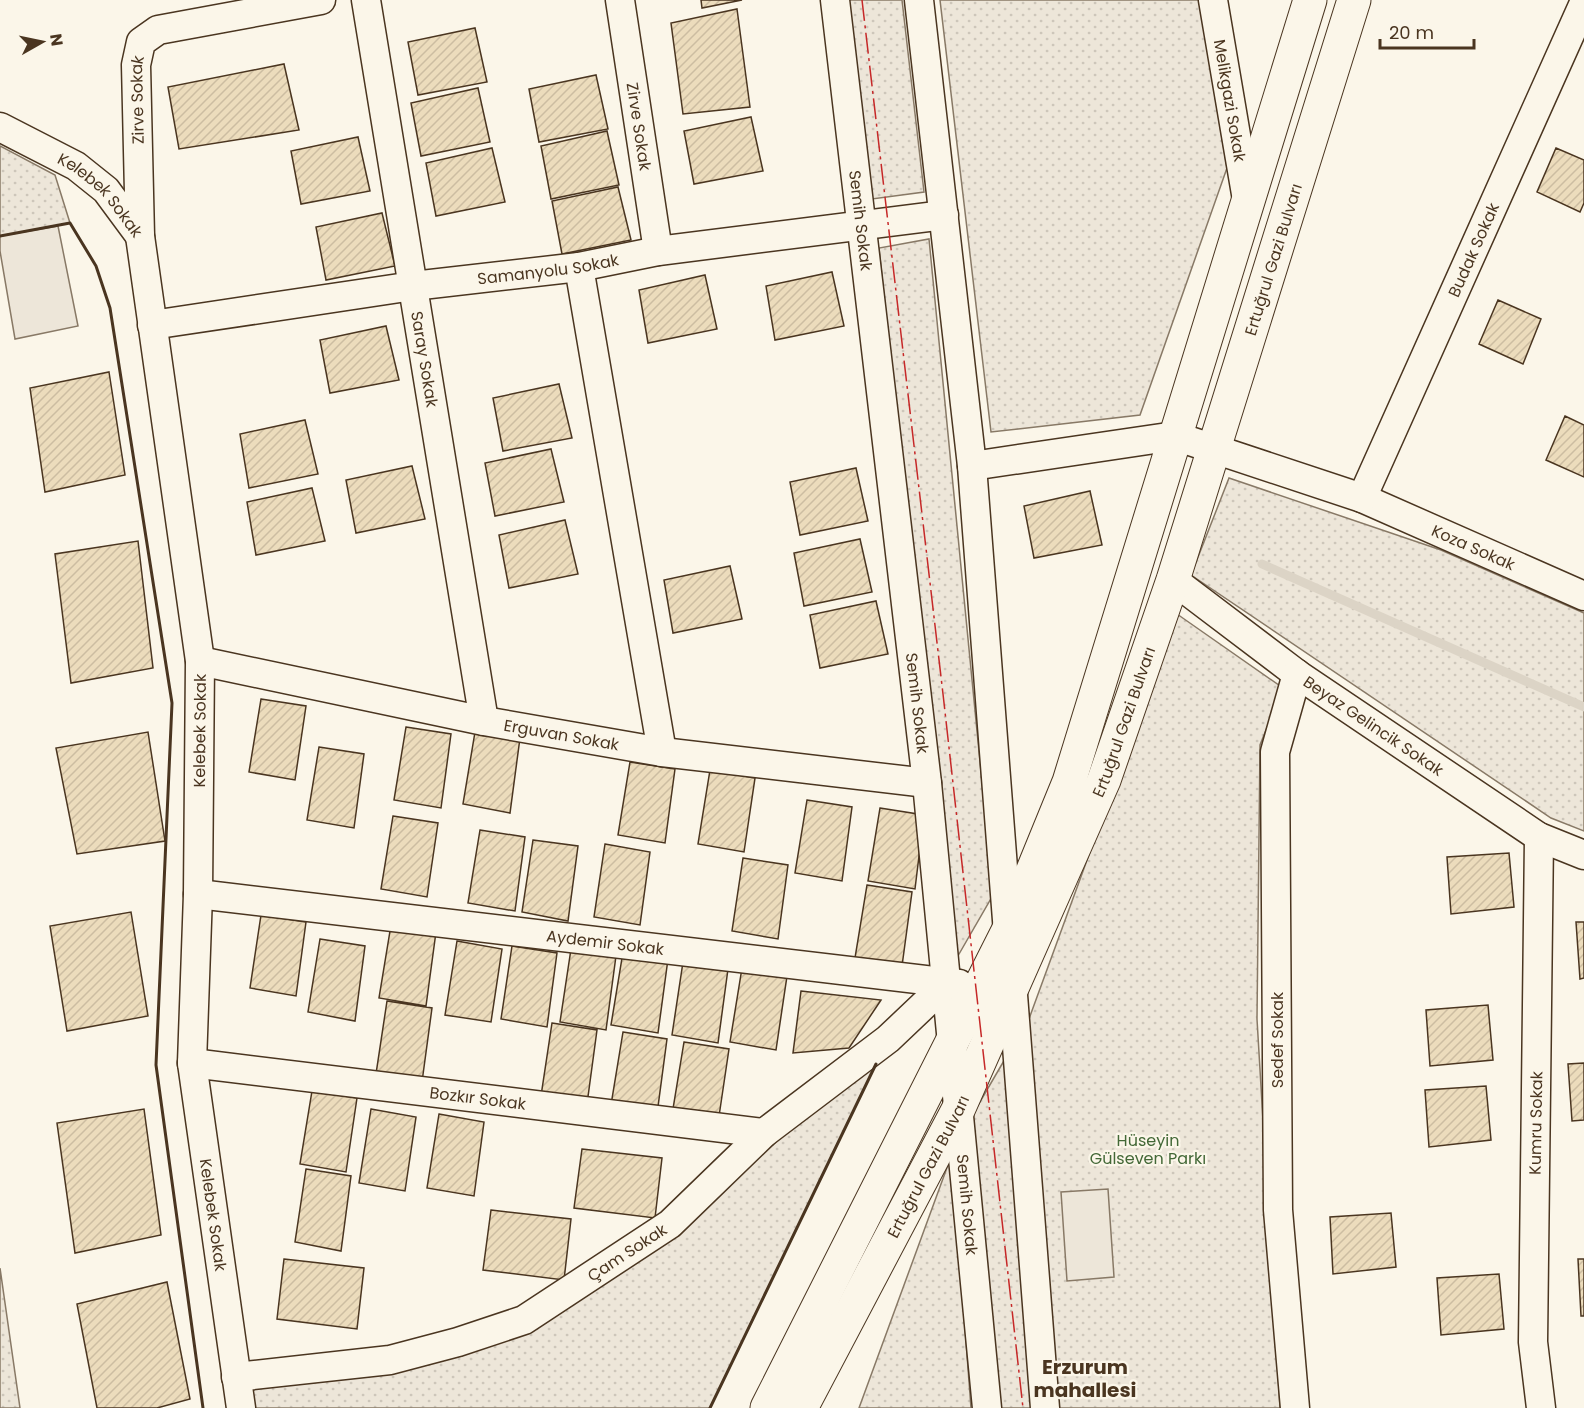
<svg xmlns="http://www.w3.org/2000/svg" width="1584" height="1408" font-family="Poppins,sans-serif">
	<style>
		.green { fill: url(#green-dots); stroke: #887966; stroke-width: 1.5 }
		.pitch { fill: #ede6d9; stroke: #887966; stroke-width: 1.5 }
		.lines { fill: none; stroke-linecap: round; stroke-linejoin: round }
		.stream { stroke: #dcd4c6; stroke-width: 9 }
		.building { fill: url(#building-hatch); stroke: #4a3520; stroke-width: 1.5 }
		.minor-casing { stroke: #4a3520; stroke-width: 31 }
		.secondary-casing { stroke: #4a3520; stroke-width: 35 }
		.minor { stroke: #fbf6e9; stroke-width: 28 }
		.secondary { stroke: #fbf6e9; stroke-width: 33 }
		.wall { stroke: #4a3520; stroke-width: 3 }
		.power { stroke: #c62828; stroke-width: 1.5; stroke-dasharray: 21 4.5 3 4.5; stroke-linecap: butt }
		.labels { text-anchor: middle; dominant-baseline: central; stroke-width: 4.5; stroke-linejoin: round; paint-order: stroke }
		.street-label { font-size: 16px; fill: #4a3520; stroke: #fbf6e9 }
		.park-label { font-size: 16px; fill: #436837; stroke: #fbf6e9 }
		.quarter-label { font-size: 20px; font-weight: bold; fill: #4a3520; stroke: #fbf6e9 }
	</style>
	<defs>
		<pattern id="green-dots" width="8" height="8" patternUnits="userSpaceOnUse" patternTransform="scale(1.5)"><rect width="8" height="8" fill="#ede6d9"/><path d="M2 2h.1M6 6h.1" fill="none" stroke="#cdc6ba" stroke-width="1.8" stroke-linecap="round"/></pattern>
		<pattern id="building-hatch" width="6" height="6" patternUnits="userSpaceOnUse" patternTransform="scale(1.5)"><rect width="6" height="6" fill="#ecdcbc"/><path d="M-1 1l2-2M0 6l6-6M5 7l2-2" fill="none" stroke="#ccbda1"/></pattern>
	</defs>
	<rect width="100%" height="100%" fill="#fbf6e9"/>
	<!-- green -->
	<path class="green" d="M848 0H902L924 192 872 199Z
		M940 0H1199L1227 168 1140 415 991 432Z
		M0 146 55 175 70 223 0 236Z
		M929 239 993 895 955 961 879 248Z
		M1229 478 1441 550 1584 613V831L1551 818 1191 575Z
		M1177 614 1283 688 1260 745 1257 1019 1280 1408H1054L1022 1038Z
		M888 1039 710 1408H241L236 1377 524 1320Z
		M1005 1059 1037 1408H993L967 1124Z
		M952 1154 971 1408H859Z
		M0 1268 20 1408H0Z"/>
	<!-- pitch -->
	<path class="pitch" d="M58 226 78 326 15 339 0 251V236Z
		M1108 1189 1114 1277 1067 1281 1061 1192Z"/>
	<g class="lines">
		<!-- stream -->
		<path class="stream" d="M1262 564 1584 707"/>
	</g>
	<!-- building -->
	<path class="building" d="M701 0H742L702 8Z
		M737 9 750 107 683 114 671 23Z
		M475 28 487 82 418 95 408 42Z
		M284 64 299 130 179 149 168 87Z
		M596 75 608 129 539 142 529 89Z
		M478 88 490 142 421 156 411 103Z
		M751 117 763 171 694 184 684 131Z
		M607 131 619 185 551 199 541 146Z
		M358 137 370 191 301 204 291 151Z
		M492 148 505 202 436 216 426 163Z
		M1556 148 1584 160V203L1580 212 1537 192Z
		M618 187 631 240 562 254 552 201Z
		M382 213 395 266 326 280 316 227Z
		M832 272 844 326 775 340 766 286Z
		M705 275 717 329 648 343 639 290Z
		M1498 300 1541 319 1523 364 1479 344Z
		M386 326 399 380 330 393 320 340Z
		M109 372 125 475 45 492 30 388Z
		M559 384 572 438 503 451 493 398Z
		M1565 416 1584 425V477L1546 460Z
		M305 420 318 474 249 488 240 434Z
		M551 449 564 502 495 516 485 463Z
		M412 466 425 519 356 533 346 480Z
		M856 468 868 521 800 535 790 482Z
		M312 488 325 541 256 555 247 502Z
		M1090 491 1102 545 1034 558 1024 506Z
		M565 520 578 574 509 588 499 535Z
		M860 539 872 592 804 606 794 553Z
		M138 541 153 668 71 683 55 554Z
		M730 566 742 619 673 633 664 580Z
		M876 601 888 654 820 668 810 615Z
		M261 699 306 706 295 780 249 772Z
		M406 727 451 734 441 808 394 800Z
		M148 732 165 841 77 854 56 748Z
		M475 732 520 738 510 813 463 804Z
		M319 747 364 754 354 828 307 820Z
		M630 762 675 769 665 843 618 835Z
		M710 770 755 778 744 852 698 844Z
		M807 800 852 807 842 881 795 873Z
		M880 808 924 815 915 889 868 881Z
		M393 816 438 823 427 897 381 889Z
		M480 830 525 837 515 911 468 903Z
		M533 840 578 846 568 921 522 912Z
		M605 844 650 852 640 925 594 917Z
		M1509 853 1514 907 1451 914 1447 857Z
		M743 858 788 865 778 939 732 931Z
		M867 885 912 892 902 966 855 958Z
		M131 912 148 1016 67 1031 50 926Z
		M261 915 306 922 296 996 250 988Z
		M1576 922H1584V978L1580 979Z
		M391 925 436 932 426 1006 379 998Z
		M320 939 365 946 355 1021 308 1012Z
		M457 941 502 949 491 1022 445 1015Z
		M512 946 557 953 547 1027 501 1019Z
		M571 949 616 956 606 1030 560 1022Z
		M623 952 668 959 658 1033 611 1025Z
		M683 962 728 969 718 1043 672 1035Z
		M742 968 787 976 776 1050 730 1042Z
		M801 991 881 1000 849 1048 793 1053Z
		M387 1001 432 1008 422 1082 376 1074Z
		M1488 1005 1493 1060 1430 1066 1426 1010Z
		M552 1023 597 1030 587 1104 541 1096Z
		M623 1032 667 1039 657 1114 611 1105Z
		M684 1042 729 1049 718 1123 672 1115Z
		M1584 1063V1120L1572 1121 1568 1064Z
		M1486 1086 1491 1140 1429 1147 1425 1090Z
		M312 1091 357 1098 346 1172 300 1164Z
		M144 1109 161 1235 75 1253 57 1123Z
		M371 1109 416 1117 405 1191 359 1183Z
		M439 1114 484 1122 474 1196 427 1188Z
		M582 1149 662 1158 655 1218 574 1208Z
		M306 1169 351 1176 341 1251 295 1242Z
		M491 1210 571 1219 564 1280 483 1270Z
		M1391 1213 1396 1267 1333 1274 1330 1217Z
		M284 1259 364 1268 357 1329 277 1319Z
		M1578 1259H1584V1316H1581Z
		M1499 1274 1504 1329 1441 1335 1437 1278Z
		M167 1282 190 1399 157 1408H97L77 1304Z"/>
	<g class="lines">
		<defs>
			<g id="minor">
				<path id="s1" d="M366 0 484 721"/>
				<path id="s2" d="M620 0 658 251"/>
				<path id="s3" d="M835 0 927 783 987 1408"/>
				<path d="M919 0 972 466 1008 933"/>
				<path id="s4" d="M1213 0 1247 200"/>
				<path id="s5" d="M0 127 76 166 106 190 140 236"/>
				<path d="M579 267 662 752"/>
				<path id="s6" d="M152 325 413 286 579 267 658 251 944 215"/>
				<path id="s7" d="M972 466 1175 436 1362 498 1584 596"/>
				<path id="s8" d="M1362 498 1584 3"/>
				<path id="s9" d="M1173 580 1297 674 1539 837 1584 855"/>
				<path id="s10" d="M200 661 484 721 662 752 927 783"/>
				<path d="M1539 837 1533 1342 1541 1408"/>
				<path id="s11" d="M198 894 959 984"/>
				<path d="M1012 982 1045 1408"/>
				<path id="s12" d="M192 1063 764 1133"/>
				<path id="s13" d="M236 1377 390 1360 458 1342 524 1320 670 1224 764 1133 888 1039 946 984"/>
				<path id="s14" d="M241 1408 192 1063 198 894 200 661 140 236 136 65 141 42 158 30 321 0"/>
				<path d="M1295 1408 1278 1210 1275 752 1297 674"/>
			</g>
			<g id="secondary">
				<path d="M767 1408 1008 931 1069 782 1310 0"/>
				<path id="s15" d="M801 1408 958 1110 1104 780 1173 580 1354 0"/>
			</g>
		</defs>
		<!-- minor casing -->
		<use href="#minor" class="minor-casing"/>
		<!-- secondary casing -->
		<use href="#secondary" class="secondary-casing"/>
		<!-- minor -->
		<use href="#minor" class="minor"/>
		<!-- secondary -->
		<use href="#secondary" class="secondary"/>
		<!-- wall -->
		<path class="wall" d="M0 236 70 223 96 266 110 308 172 703 156 1065 203 1408
			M710 1408 876 1064"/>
		<!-- power -->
		<path class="power" d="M862 0 943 694 1023 1408"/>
	</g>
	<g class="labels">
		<!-- street labels -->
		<g class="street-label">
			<text stroke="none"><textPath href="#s14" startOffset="1316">Zirve Sokak</textPath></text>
			<text stroke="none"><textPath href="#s4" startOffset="102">Melikgazi Sokak</textPath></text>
			<text stroke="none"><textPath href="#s2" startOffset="128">Zirve Sokak</textPath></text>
			<text stroke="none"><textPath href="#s5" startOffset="123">Kelebek Sokak</textPath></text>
			<text stroke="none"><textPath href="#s3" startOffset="222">Semih Sokak</textPath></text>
			<text stroke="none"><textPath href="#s8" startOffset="272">Budak Sokak</textPath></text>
			<text stroke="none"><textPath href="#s15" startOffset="1245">Ertuğrul Gazi Bulvarı</textPath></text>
			<text stroke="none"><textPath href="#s6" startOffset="400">Samanyolu Sokak</textPath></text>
			<text stroke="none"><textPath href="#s1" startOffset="364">Saray Sokak</textPath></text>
			<text stroke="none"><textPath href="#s7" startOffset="524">Koza Sokak</textPath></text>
			<text stroke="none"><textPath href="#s3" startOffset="708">Semih Sokak</textPath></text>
			<text stroke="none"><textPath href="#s15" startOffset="759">Ertuğrul Gazi Bulvarı</textPath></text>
			<text stroke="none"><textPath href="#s9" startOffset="248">Beyaz Gelincik Sokak</textPath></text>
			<text stroke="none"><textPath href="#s14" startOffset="681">Kelebek Sokak</textPath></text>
			<text stroke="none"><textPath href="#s10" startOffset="369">Erguvan Sokak</textPath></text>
			<text stroke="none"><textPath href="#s11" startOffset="410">Aydemir Sokak</textPath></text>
			<text transform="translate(1277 1040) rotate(-90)">Sedef Sokak</text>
			<text stroke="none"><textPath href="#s12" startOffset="288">Bozkır Sokak</textPath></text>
			<text transform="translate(1536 1123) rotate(-89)">Kumru Sokak</text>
			<text stroke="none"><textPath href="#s15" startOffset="273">Ertuğrul Gazi Bulvarı</textPath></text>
			<text stroke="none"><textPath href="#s3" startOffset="1212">Semih Sokak</textPath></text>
			<text transform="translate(213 1215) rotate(82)">Kelebek Sokak</text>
			<text stroke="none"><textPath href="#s13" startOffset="418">Çam Sokak</textPath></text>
		</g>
		<!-- park labels -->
		<g class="park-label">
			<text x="1148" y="1140">Hüseyin<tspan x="1148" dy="18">Gülseven Parkı</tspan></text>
		</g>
		<!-- quarter labels -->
		<g class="quarter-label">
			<text x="1085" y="1367">Erzurum<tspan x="1085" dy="23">mahallesi</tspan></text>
		</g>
	</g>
	<!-- north arrow -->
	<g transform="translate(42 42) rotate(81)" stroke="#fbf6e9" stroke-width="4.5" paint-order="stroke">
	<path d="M0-4.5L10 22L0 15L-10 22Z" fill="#4a3520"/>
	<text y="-9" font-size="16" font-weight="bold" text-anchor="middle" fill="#4a3520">N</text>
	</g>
	<!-- scale -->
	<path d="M1380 39v9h94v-9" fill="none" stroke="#4a3520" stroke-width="3"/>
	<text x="1389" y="39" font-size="18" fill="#4a3520" stroke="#fbf6e9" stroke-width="4.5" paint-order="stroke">20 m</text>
</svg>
